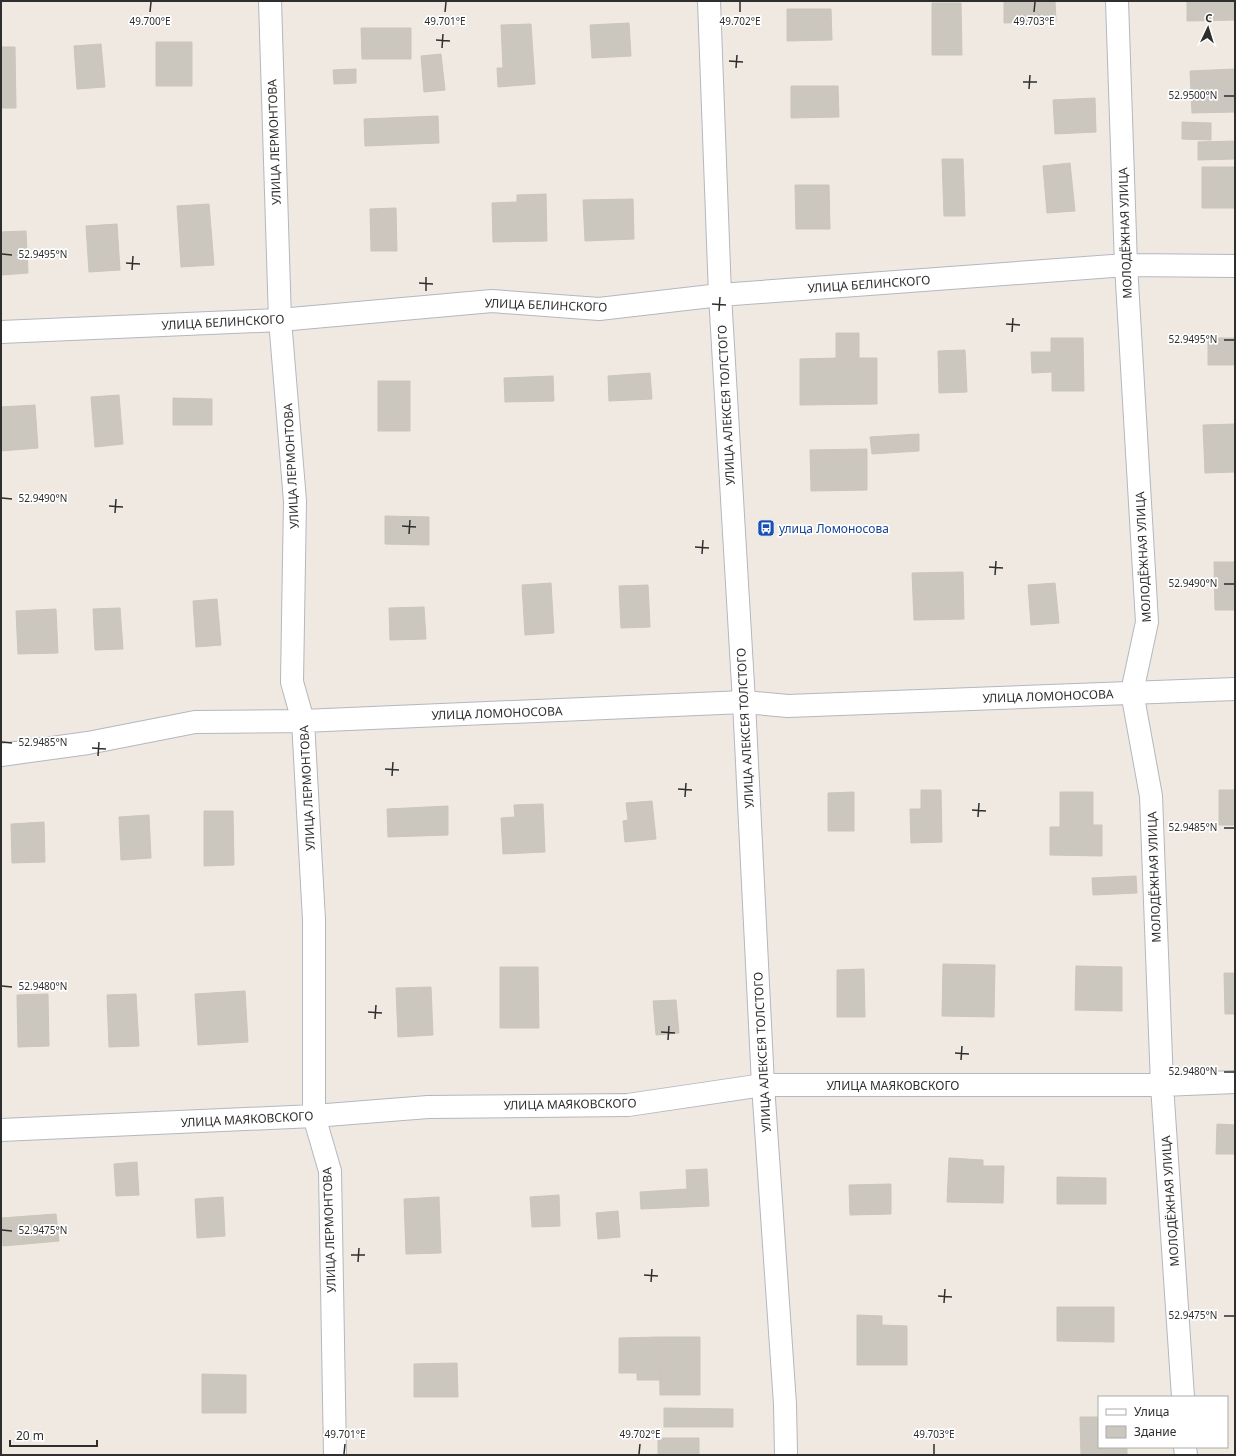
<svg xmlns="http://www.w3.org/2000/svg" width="1236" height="1456" font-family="'Noto Sans',sans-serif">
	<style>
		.building { fill: #cbc7bf; stroke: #cbc5ba }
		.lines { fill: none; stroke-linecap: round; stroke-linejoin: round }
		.minor-casing { stroke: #b4b7c1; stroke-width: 24 }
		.tertiary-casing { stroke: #b4b7c1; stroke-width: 24 }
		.minor { stroke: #fff; stroke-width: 22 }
		.tertiary { stroke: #fff; stroke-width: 22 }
		.ticks { fill: none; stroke: #2e2e2e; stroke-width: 1.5 }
		.labels { text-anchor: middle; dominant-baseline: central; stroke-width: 3.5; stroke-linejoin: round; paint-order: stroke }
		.street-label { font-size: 12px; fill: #2e2e2e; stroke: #fff }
		.transit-label { font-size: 12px; fill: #164399; stroke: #fff; text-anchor: start }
		.ticks-label { font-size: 10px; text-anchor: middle; fill: #2e2e2e; stroke: #fff; stroke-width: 3.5; stroke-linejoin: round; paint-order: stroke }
	</style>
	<rect width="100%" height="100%" fill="#efe9e1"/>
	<!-- building -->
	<path class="building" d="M1004 1H1055L1056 21 1004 23Z
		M1187 1H1235V20L1187 21Z
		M932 3H961L962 55H932Z
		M787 9H831L832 40 787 41Z
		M629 23 631 56 592 58 590 25Z
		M531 24 535 84 498 87 497 68H503L501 25Z
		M361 28H411V59H362Z
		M156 42H192V86H156Z
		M101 44 105 87 77 89 74 46Z
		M1 47H15L16 108H1Z
		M441 54 445 90 424 92 421 56Z
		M356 69V83L334 84 333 70Z
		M1235 69V112L1192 113 1190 71Z
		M791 86H838L839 117 791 118Z
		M1095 98 1096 132 1055 134 1053 100Z
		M438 116 439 143 365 146 364 119Z
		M1182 122 1211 123V140L1182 139Z
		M1235 141V159L1198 160V142Z
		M942 159H963L965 216H944Z
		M1070 163 1075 211 1047 213 1043 166Z
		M1202 167H1235V208H1202Z
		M795 185H829L830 229H796Z
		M546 194 547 241 493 242 492 203 517 202V195Z
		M633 199 634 239 585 241 583 200Z
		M209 204 214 265 181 267 177 206Z
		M396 208 397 251H371L370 209Z
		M117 224 120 270 89 272 86 226Z
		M26 231 28 273 1 275V232Z
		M836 333H859V358H877V404L800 405V359L836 358Z
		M1051 338H1083L1084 391H1052V372L1032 373 1031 352H1051Z
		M1208 338H1235V365H1208Z
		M965 350 967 392 939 393 938 351Z
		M650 373 652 399 609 401 608 376Z
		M553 376 554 401 505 402 504 378Z
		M378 381H410V431H378Z
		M119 395 123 444 95 447 91 397Z
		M173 398 212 399V425H173Z
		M35 405 38 448 1 451V407Z
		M1235 424V472L1205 473 1203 425Z
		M919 434V451L872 454 870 437Z
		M867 449V490L811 491 810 450Z
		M385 516 429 517V545L385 544Z
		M1214 562H1235V610H1215Z
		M963 572 964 619 914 620 912 573Z
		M551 583 554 633 525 635 522 585Z
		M1055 583 1059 623 1031 625 1028 585Z
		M648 585 650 627 621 628 619 586Z
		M217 599 221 645 196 647 193 601Z
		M424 607 426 639 390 640 389 608Z
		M120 608 123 649 95 650 93 609Z
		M56 609 58 653 18 654 16 611Z
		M921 790H941L942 842 911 843 910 809H921Z
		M1219 790H1235V825H1219Z
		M854 792V831H828V793Z
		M1060 792H1093V825H1102V856L1050 855V827H1060Z
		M652 801 656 839 625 842 623 821 628 820 626 803Z
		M543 804 545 852 503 854 501 818 515 817 514 805Z
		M448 806V835L388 837 387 809Z
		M204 811H233L234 865 204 866Z
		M149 815 151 858 121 860 119 817Z
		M44 822 45 862 12 863 11 824Z
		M1136 876 1137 893 1093 895 1092 878Z
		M943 964 995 965 994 1017 942 1016Z
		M1076 966 1122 967V1011L1075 1010Z
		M500 967H538L539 1028H500Z
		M864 969 865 1017H837V970Z
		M1224 973H1235V1014H1225Z
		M431 987 433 1035 398 1037 396 988Z
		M245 991 248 1042 198 1045 195 994Z
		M48 994 49 1046 18 1047 17 995Z
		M136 994 139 1046 109 1047 107 995Z
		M676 1000 679 1033 656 1035 653 1001Z
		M1217 1124 1235 1125V1154H1216Z
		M949 1158 983 1160V1166H1004L1003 1203 947 1202Z
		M137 1162 139 1195 116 1196 114 1164Z
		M707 1169 709 1206 641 1209 640 1192 687 1189 686 1170Z
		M1057 1177 1106 1178V1204H1057Z
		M891 1184V1214L850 1215 849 1185Z
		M559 1195 560 1226 532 1227 530 1197Z
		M223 1197 225 1236 197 1238 195 1199Z
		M439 1197 441 1253 406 1254 404 1199Z
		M618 1211 620 1237 598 1239 596 1213Z
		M56 1214 59 1241 3 1246 1 1218Z
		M1057 1307H1114V1342L1057 1341Z
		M857 1315 882 1316V1325L907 1326V1365H857Z
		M659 1337H700V1395H660Z
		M659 1337 660 1380H637V1373H619V1338Z
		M457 1363 458 1397H414V1364Z
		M202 1374 246 1375V1413H202Z
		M664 1408 733 1409V1427H664Z
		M1080 1417H1099V1447H1127V1455H1081Z
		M658 1438H699V1455H658Z"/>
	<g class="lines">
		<defs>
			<path id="minor" d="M270 1 280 320 295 501 292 682 303 721 314 920V1116L330 1171 335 1455
				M1117 1 1126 265 1147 622 1132 692 1151 796 1162 1085 1183 1397
				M1 332 280 320 492 301 599 309 720 295 1126 265 1235 266
				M1 755 88 743 195 722 303 721 744 702 788 706 1235 689
				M1 1130 314 1116 428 1107 628 1105 763 1085H1162L1235 1082
				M1185 1447 1186 1455"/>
			<path id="tertiary" d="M709 1 720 295 744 702 763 1085 785 1404 786 1455"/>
		</defs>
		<!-- minor casing -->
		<use href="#minor" class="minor-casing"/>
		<!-- tertiary casing -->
		<use href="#tertiary" class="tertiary-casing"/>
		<!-- minor -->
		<use href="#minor" class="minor"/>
		<!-- tertiary -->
		<use href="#tertiary" class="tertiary"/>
	</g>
	<!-- ticks -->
	<path class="ticks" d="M150 12 151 2M445 12 446 2M740 12V2M1034 12 1035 2M436 40 450 41M442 48 443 34M729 61 743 62M736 68 737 55M1023 82H1037M1029 89 1030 75M1224 96H1234M2 254 12 255M126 263 140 264M132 270 133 256M419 283 433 284M426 291V277M712 304 726 305M719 311 720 297M1006 324 1020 325M1012 332 1013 318M1224 340H1234M2 498 12 499M109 506 123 507M115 513 116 499M402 526 416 527M409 534 410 520M695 547 709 548M702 554 703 540M989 567 1003 568M995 575 996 561M1224 584H1234M2 742 12 743M92 748 106 749M98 756 99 742M385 769 399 770M392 776 393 762M678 789 692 790M685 797 686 783M972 810 986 811M978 817 979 803M1224 828H1234M2 986 12 987M368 1012 382 1013M375 1019 376 1005M661 1032 675 1033M668 1040 669 1026M955 1053 969 1054M961 1060 962 1046M1224 1072H1234M2 1230 12 1231M351 1255H365M358 1262 359 1248M644 1275 658 1276M651 1282 652 1269M938 1296 952 1297M944 1303 945 1289M1224 1316H1234M344 1454 345 1444M639 1454 640 1444M934 1454V1444"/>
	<!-- icons -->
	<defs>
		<symbol id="bus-square" viewBox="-11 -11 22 22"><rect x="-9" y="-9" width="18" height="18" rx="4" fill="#1a4fb4" stroke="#fff"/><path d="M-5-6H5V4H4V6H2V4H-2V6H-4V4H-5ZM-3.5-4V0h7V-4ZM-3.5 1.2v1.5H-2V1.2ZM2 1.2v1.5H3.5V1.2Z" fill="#fff"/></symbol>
	</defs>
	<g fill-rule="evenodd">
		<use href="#bus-square" x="756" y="518" width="20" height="20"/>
	</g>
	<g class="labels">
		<!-- street labels -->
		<g class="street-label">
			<text transform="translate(274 142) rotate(-92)">УЛИЦА ЛЕРМОНТОВА</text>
			<text transform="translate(1125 233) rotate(-92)">МОЛОДЁЖНАЯ УЛИЦА</text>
			<text transform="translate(869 284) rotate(-4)">УЛИЦА БЕЛИНСКОГО</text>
			<text transform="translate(546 305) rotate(2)">УЛИЦА БЕЛИНСКОГО</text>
			<text transform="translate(223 322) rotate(-3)">УЛИЦА БЕЛИНСКОГО</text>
			<text transform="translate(726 405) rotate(-93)">УЛИЦА АЛЕКСЕЯ ТОЛСТОГО</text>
			<text transform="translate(291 466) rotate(-93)">УЛИЦА ЛЕРМОНТОВА</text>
			<text transform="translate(1143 557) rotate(-93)">МОЛОДЁЖНАЯ УЛИЦА</text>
			<text transform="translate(1048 696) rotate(-2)">УЛИЦА ЛОМОНОСОВА</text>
			<text transform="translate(497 713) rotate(-2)">УЛИЦА ЛОМОНОСОВА</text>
			<text transform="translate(745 728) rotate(-93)">УЛИЦА АЛЕКСЕЯ ТОЛСТОГО</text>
			<text transform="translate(307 788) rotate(-93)">УЛИЦА ЛЕРМОНТОВА</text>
			<text transform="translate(1154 877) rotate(-92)">МОЛОДЁЖНАЯ УЛИЦА</text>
			<text transform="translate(762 1052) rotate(-93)">УЛИЦА АЛЕКСЕЯ ТОЛСТОГО</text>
			<text x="893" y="1085">УЛИЦА МАЯКОВСКОГО</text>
			<text transform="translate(570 1104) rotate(-1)">УЛИЦА МАЯКОВСКОГО</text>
			<text transform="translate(247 1119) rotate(-3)">УЛИЦА МАЯКОВСКОГО</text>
			<text transform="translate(1170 1201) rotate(-94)">МОЛОДЁЖНАЯ УЛИЦА</text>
			<text transform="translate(329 1230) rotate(-92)">УЛИЦА ЛЕРМОНТОВА</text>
		</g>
		<!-- transit labels -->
		<g class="transit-label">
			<text x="779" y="528">улица Ломоносова</text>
		</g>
	</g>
	<g class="ticks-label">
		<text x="150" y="25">49.700°E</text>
		<text x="445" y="25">49.701°E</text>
		<text x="740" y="25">49.702°E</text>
		<text x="1034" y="25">49.703°E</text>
		<text x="1193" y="99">52.9500°N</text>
		<text x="43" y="258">52.9495°N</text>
		<text x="1193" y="343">52.9495°N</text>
		<text x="43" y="502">52.9490°N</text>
		<text x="1193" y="587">52.9490°N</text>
		<text x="43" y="746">52.9485°N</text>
		<text x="1193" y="831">52.9485°N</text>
		<text x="43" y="990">52.9480°N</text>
		<text x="1193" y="1075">52.9480°N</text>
		<text x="43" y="1234">52.9475°N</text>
		<text x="1193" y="1319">52.9475°N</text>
		<text x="345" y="1438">49.701°E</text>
		<text x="640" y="1438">49.702°E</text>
		<text x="934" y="1438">49.703°E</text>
	</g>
	<!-- border -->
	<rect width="1236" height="1456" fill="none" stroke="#2e2e2e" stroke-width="4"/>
	<!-- legend -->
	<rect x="1098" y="1396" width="130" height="52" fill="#ffffff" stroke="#ababab"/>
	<rect x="1106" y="1409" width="20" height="6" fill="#ffffff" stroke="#ababab"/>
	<text x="1134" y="1416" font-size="12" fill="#2e2e2e">Улица</text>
	<rect x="1106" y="1426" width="20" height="12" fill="#cbc7bf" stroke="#ababab"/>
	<text x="1134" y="1436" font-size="12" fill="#2e2e2e">Здание</text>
	<!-- north arrow -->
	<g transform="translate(1208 28) rotate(4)" stroke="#ffffff" stroke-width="3" paint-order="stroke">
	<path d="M0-3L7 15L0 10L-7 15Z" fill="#2e2e2e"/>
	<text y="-6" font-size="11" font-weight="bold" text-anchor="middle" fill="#2e2e2e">С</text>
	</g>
	<!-- scale -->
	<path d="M10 1440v6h87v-6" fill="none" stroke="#2e2e2e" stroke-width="2"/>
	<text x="16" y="1440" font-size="12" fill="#2e2e2e" stroke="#ffffff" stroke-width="3" paint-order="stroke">20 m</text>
</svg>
